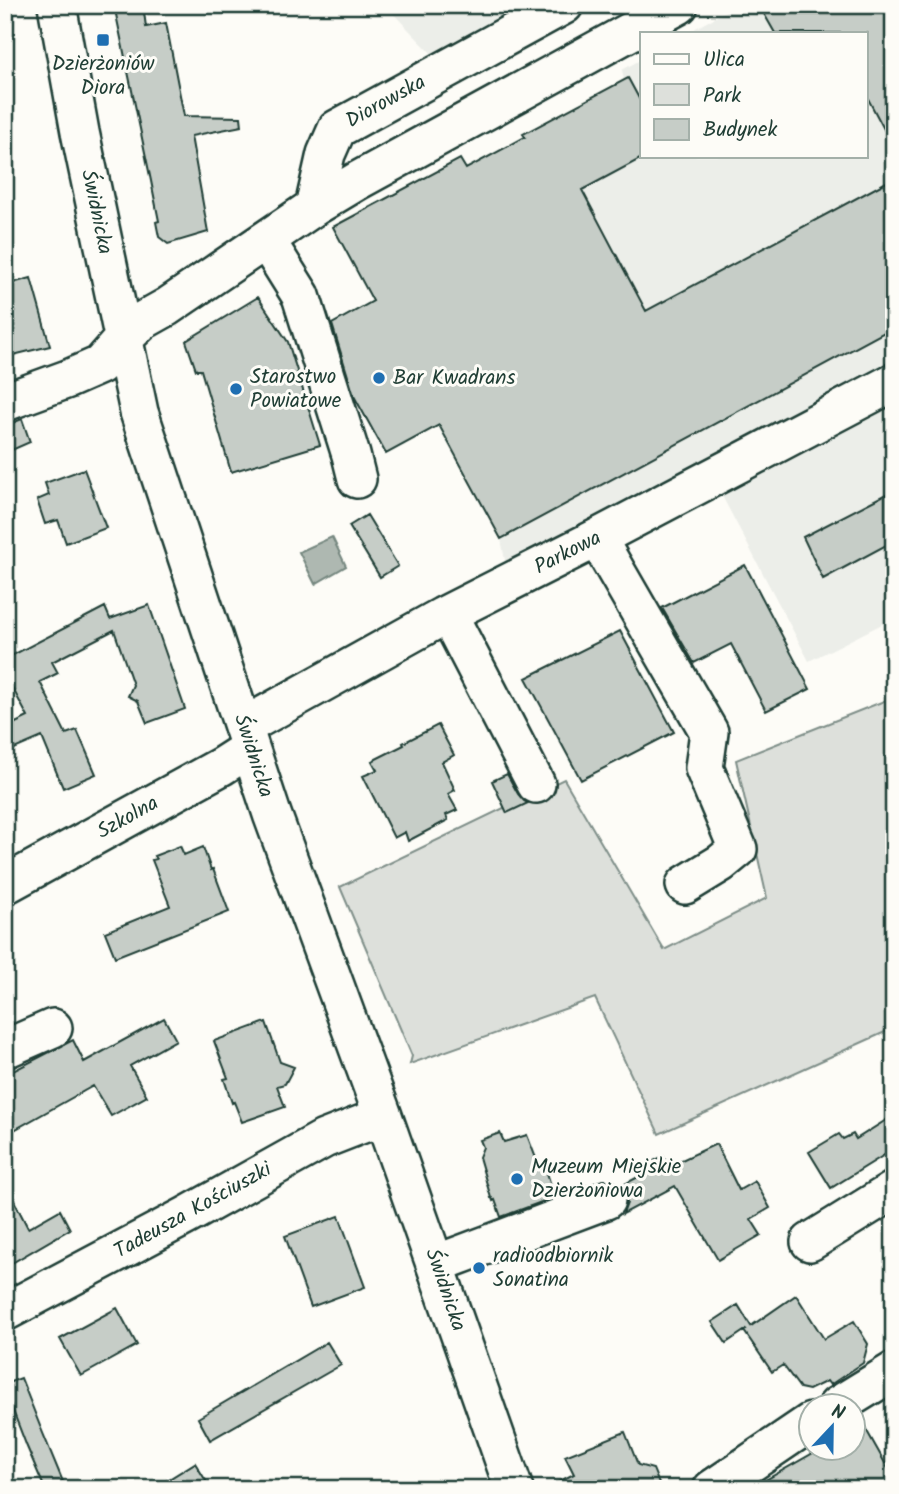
<svg xmlns="http://www.w3.org/2000/svg" width="899" height="1494" font-family="Kalam,sans-serif">
	<style>
		.built { fill: #eceee9 }
		.green { fill: #dde0db; stroke: #7e8e88; stroke-width: 2 }
		.water { fill: #aeb8b1; stroke: #75877f; stroke-width: 2 }
		.building { fill: #c6cdc7; stroke: #1f3d34; stroke-width: 2 }
		.lines { fill: none; stroke-linecap: round; stroke-linejoin: round }
		.minor-casing { stroke: #1f3d34; stroke-width: 42 }
		.minor { stroke: #fdfcf7; stroke-width: 37 }
		.poi-dot { fill: #1f6fb2; stroke: #fdfcf7; stroke-width: 2.5 }
		.labels { text-anchor: middle; dominant-baseline: central; stroke-width: 6; stroke-linejoin: round; paint-order: stroke }
		.poi-label { font-size: 21px; fill: #1f3d34; stroke: #fdfcf7; text-anchor: start }
		.street-label { font-size: 21px; fill: #1f3d34; stroke: #fdfcf7 }
	</style>
	<rect width="100%" height="100%" fill="#fdfcf7"/>
	<filter id="ink" filterUnits="userSpaceOnUse"><feTurbulence type="fractalNoise" baseFrequency=".0143" numOctaves="2"/><feDisplacementMap in="SourceGraphic" scale="14" xChannelSelector="R" yChannelSelector="G"/><feConvolveMatrix kernelMatrix="1 2 1 2 8 2 1 2 1" color-interpolation-filters="sRGB"/></filter>
	<g filter="url(#ink)">
		<!-- built -->
		<path class="built" d="M385 5H521L433 55Z
			M737 5H894V358L507 571 501 539 333 227 460 159 466 169 524 137 523 134 526 133 624 80 622 70 642 59V156H866V33H687Z
			M894 405V618L809 661 721 494Z"/>
		<!-- green -->
		<path class="green" d="M894 697V1028L659 1134 595 998 410 1064 412 1056 340 887 564 779 664 950 767 898 736 760Z"/>
		<!-- water -->
		<path class="water" d="M332 537 346 566 315 584 299 552Z"/>
		<!-- building -->
		<path class="building" d="M114 5H143L146 27 166 23 184 116 241 117 242 126 191 136 208 232 168 244 159 237 156 222 159 221 151 181Z
			M759 5H894V148L866 95V33H775Z
			M628 78 642 104V158L582 190 646 311 894 178V327L501 539 439 425 386 454 354 396 332 324 373 301 333 227 460 159 466 169 525 137 523 134Z
			M31 278 50 346 5 357V285Z
			M258 297 288 342 320 445 231 472 201 370H196L186 341Z
			M22 419 30 442 5 453V426Z
			M84 469 106 528 66 543 58 520 45 524 37 500 49 495 45 483Z
			M894 490V541L823 579 803 537Z
			M367 515 398 566 380 577 349 526Z
			M745 565 810 689 766 711 731 644 694 663 662 608Z
			M149 605 185 709 147 723 138 701 128 696 133 685 114 630 52 662 58 673 40 682 66 734 77 730 96 774 63 788 42 737 5 753V728L28 717 5 674V659L105 607 110 619Z
			M620 631 674 732 581 780 526 678Z
			M438 725 454 755 442 762 455 790 448 794 457 810 446 815 448 820 408 841 405 832 394 838 363 776 377 770 372 761 404 745 403 743Z
			M507 774 518 794 524 801 528 803 507 813 492 781Z
			M180 846 184 855 203 847 211 870 213 869 229 912 115 957 105 932 170 906 152 860 156 859 154 856Z
			M164 1018 176 1040 130 1066 147 1096 111 1116 93 1086 5 1135V1106L12 1102 5 1089V1075L73 1040 84 1062Z
			M266 1022 280 1062 294 1067 285 1084 277 1086 285 1107 242 1122 234 1102 232 1103 224 1079 228 1078 214 1041Z
			M894 1115V1149L831 1188 809 1152 839 1134 843 1139 853 1134 856 1139Z
			M500 1133 504 1142 527 1135 539 1166 544 1164 555 1197 501 1217 495 1200 493 1201 492 1198H491L479 1157 483 1147 480 1140Z
			M716 1144 739 1190 755 1181 770 1208 751 1219 761 1235 718 1260 675 1186 623 1214 627 1203 626 1193 621 1186 640 1176 637 1170 663 1156 669 1166Z
			M5 1183 28 1228 60 1210 70 1229 5 1267Z
			M339 1216 365 1287 311 1307 285 1236Z
			M796 1295 824 1339 854 1321 868 1344 863 1363 830 1385 827 1381 809 1390 800 1388 783 1365 772 1372 744 1331 747 1329 726 1343 712 1322 738 1305 751 1326Z
			M117 1308 137 1345 81 1376 60 1339Z
			M327 1342 341 1365 210 1440 198 1418Z
			M21 1378 40 1426 66 1489H45L27 1447 5 1390V1384Z
			M859 1417 894 1479V1489H750L822 1448H853V1421Z
			M625 1432 638 1465 653 1469 661 1489H544L574 1474 565 1456Z
			M195 1463 211 1489H153Z"/>
		<g class="lines">
			<defs>
				<path id="minor" d="M57 5 80 132 139 412 272 814 383 1116 514 1489
					M314 207 326 154 337 129 564 5
					M266 240 301 296 351 455 357 479
					M5 402 68 379 100 365 122 340 142 321 167 307 314 207 359 180 679 5
					M597 538 709 732 704 768 738 849 721 863 685 885
					M448 614 536 784
					M243 727 443 616 597 538 894 382
					M5 885 222 766 250 748
					M5 1049 53 1028
					M810 1242 894 1190
					M436 1264 606 1200
					M5 1312 186 1216 324 1139 383 1116
					M837 1406 894 1371
					M712 1489 811 1422"/>
			</defs>
			<!-- minor casing -->
			<use href="#minor" class="minor-casing"/>
			<!-- minor -->
			<use href="#minor" class="minor"/>
		</g>
	</g>
	<!-- markers -->
	<g class="poi-dot">
		<rect x="96" y="33" width="14" height="14" rx="3.5"/>
		<circle cx="379" cy="378" r="7"/>
		<circle cx="236" cy="389" r="7"/>
		<circle cx="517" cy="1179" r="7"/>
		<circle cx="479" cy="1268" r="7"/>
	</g>
	<g class="labels">
		<!-- poi labels -->
		<g class="poi-label">
			<text x="103" y="64" text-anchor="middle">Dzierżoniów<tspan x="103" dy="24">Diora</tspan></text>
			<text x="250" y="377">Starostwo<tspan x="250" dy="24">Powiatowe</tspan></text>
			<text x="393" y="378">Bar Kwadrans</text>
			<text x="531" y="1167">Muzeum Miejskie<tspan x="531" dy="24">Dzierżoniowa</tspan></text>
			<text x="493" y="1256">radioodbiornik<tspan x="493" dy="24">Sonatina</tspan></text>
		</g>
		<!-- street labels -->
		<g class="street-label">
			<text transform="translate(386 102) rotate(-29)">Diorowska</text>
			<text transform="translate(96 212) rotate(78)">Świdnicka</text>
			<text transform="translate(568 553) rotate(-27)">Parkowa</text>
			<text transform="translate(253 756) rotate(72)">Świdnicka</text>
			<text transform="translate(128 818) rotate(-29)">Szkolna</text>
			<text transform="translate(193 1211) rotate(-29)">Tadeusza Kościuszki</text>
			<text transform="translate(445 1290) rotate(71)">Świdnicka</text>
		</g>
	</g>
	<!-- margin -->
	<rect width="899" height="1494" fill="none" stroke="#fdfcf7" stroke-width="28"/>
	<rect x="14" y="14" width="871" height="1466" fill="none" stroke="#1f3d34" stroke-width="2.5" filter="url(#ink)"/>
	<!-- legend -->
	<rect x="640" y="32" width="228" height="126" fill="#fdfcf7" stroke="#a4b0a9" stroke-width="2"/>
	<rect x="654" y="54" width="35" height="10" fill="#fdfcf7" stroke="#a4b0a9" stroke-width="2"/>
	<text x="703" y="66" font-size="21" fill="#1f3d34">Ulica</text>
	<rect x="654" y="84" width="35" height="21" fill="#dde0db" stroke="#a4b0a9" stroke-width="2"/>
	<text x="703" y="102" font-size="21" fill="#1f3d34">Park</text>
	<rect x="654" y="119" width="35" height="21" fill="#c6cdc7" stroke="#a4b0a9" stroke-width="2"/>
	<text x="703" y="136" font-size="21" fill="#1f3d34">Budynek</text>
	<!-- north arrow -->
	<g transform="translate(832 1427) rotate(22)"><circle r="33" fill="#fdfcf7" stroke="#a4b0a9" stroke-width="2"/>
	<path d="M0-5L12 26L0 18L-12 26Z" fill="#1f6fb2"/>
	<text y="-10" font-size="19" font-weight="bold" text-anchor="middle" fill="#1f3d34">N</text>
	</g>
</svg>
